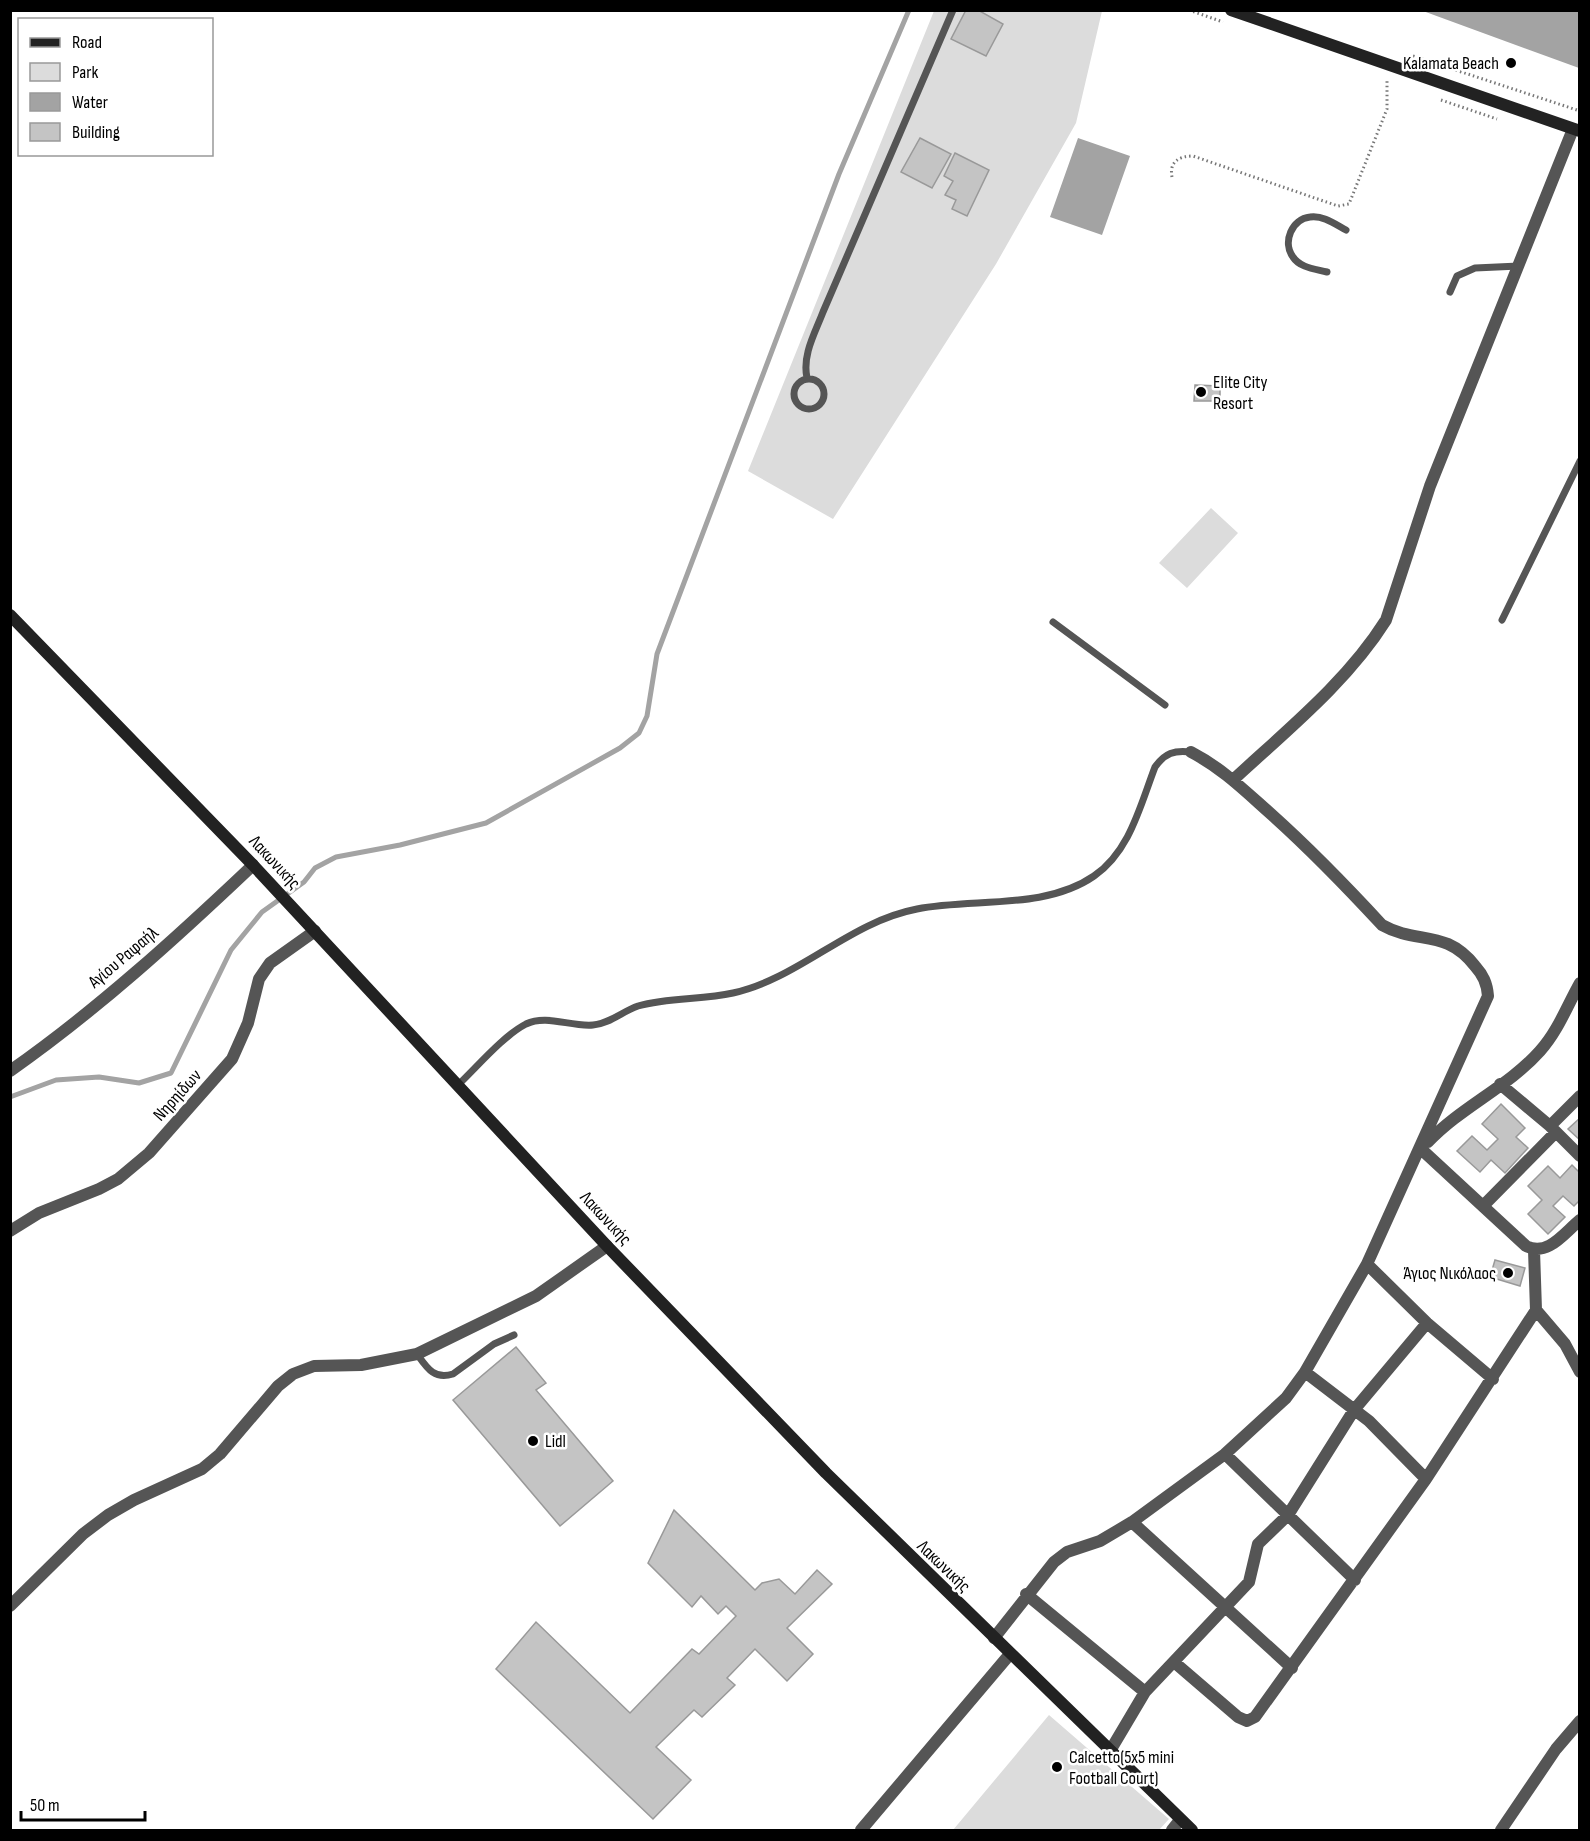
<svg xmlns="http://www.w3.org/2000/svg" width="1590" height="1841" font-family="'Sofia Sans Condensed',sans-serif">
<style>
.green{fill:#dcdcdc}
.water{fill:#a3a3a3}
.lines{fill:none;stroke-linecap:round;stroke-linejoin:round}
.stream{stroke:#a3a3a3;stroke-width:5}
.building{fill:#c4c4c4;stroke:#999;stroke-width:1.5}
.path{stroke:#777;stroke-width:3;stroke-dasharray:1.5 3;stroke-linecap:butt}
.lane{stroke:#555;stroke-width:7}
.street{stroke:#555;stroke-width:12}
.secondary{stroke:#222;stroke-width:12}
.poi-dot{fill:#000;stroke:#fff;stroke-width:2}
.labels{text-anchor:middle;stroke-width:5;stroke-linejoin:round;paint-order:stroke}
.poi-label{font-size:18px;fill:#000;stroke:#fff;text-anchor:start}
.street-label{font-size:18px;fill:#000;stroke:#fff}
</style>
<rect width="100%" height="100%" fill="#fff"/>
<path class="green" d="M 934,11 L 1102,11 L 1076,123 L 996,264 L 833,519 L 748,471 Z
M 1211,508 L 1238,533 L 1187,588 L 1159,563 Z
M 1049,1715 L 1169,1819 L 1159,1830 L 953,1830 Z"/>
<path class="water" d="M 1423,11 L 1579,11 L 1579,68 Z
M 1078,138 L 1130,156 L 1102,235 L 1050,217 Z"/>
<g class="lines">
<path class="stream" d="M 10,1097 L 56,1080 L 99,1077 L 139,1083 L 171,1073 L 231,950 L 262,912 L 304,882 L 315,868 L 336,857 L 400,845 L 486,823 L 620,748 L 639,733 L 647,716 L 657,654 L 839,174 L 909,10"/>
</g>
<path class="building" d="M 966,10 L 978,10 L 1003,24 L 986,56 L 951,39 Z
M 920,138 L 951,154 L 932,188 L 901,172 Z
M 955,153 L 989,170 L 967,216 L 952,209 L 956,200 L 945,195 L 953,181 L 944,176 Z
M 1195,385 L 1220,386 L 1220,401 L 1194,401 Z
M 1501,1104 L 1525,1128 L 1516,1137 L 1528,1148 L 1505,1173 L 1491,1160 L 1480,1172 L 1457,1151 L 1472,1136 L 1487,1150 L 1498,1139 L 1482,1124 Z
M 1580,1118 L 1580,1140 L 1568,1129 Z
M 1572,1165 L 1580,1173 L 1580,1200 L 1574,1206 L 1563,1196 L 1553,1206 L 1565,1217 L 1548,1234 L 1528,1214 L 1542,1200 L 1528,1186 L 1548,1166 L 1560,1178 Z
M 1495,1260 L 1525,1268 L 1520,1286 L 1490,1277 Z
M 516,1347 L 546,1383 L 536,1390 L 613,1481 L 560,1526 L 453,1400 Z
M 674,1510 L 755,1590 L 762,1583 L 779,1579 L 795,1594 L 817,1570 L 832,1584 L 787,1628 L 813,1654 L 787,1681 L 755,1649 L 727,1678 L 735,1685 L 702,1717 L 694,1710 L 656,1747 L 691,1780 L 653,1819 L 496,1669 L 536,1622 L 630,1713 L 692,1649 L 699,1654 L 736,1616 L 726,1606 L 718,1614 L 701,1596 L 692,1607 L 648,1563 Z"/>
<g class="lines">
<path class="path" d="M 1189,10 L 1223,22
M 1413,56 L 1580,111
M 1441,100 L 1497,119
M 1172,177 C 1169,162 1179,156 1193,156 L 1338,206 L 1349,204 L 1387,109 L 1387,80"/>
<path class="lane" d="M 1327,272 C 1316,269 1300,268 1293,257 C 1282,242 1292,219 1310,217 C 1323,215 1335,224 1346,230
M 1450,292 L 1457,276 L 1475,268 L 1519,266
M 807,378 C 802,355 815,333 823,312 L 953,10
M794 394a15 15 0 1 1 30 0a15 15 0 1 1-30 0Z
M 1502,620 L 1580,461
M 1053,622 L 1165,705
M 458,1085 C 477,1067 503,1036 526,1024 C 547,1014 570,1027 593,1025 C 609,1024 623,1011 638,1006 C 669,997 702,1000 733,993 C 800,978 849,922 917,909 C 974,898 1045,910 1094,876 C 1130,851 1140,806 1155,767 C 1165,753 1174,750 1191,752
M 417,1354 C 427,1368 434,1380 453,1374 L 494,1344 L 514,1335"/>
<path class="street" d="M 1233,780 C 1287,730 1347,682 1386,620 L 1430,486 L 1573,129
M 10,1071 C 97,1010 177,937 253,865
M 1500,1084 L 1550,1126 L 1580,1156
M 1550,1126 L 1580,1096
M 1428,1142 C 1461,1107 1508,1087 1540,1051 C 1558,1031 1567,1006 1580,983
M 1421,1149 L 1526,1246 C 1548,1257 1564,1233 1580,1220
M 1483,1206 L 1556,1132
M 10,1231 L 39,1213 L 99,1189 L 118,1179 L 149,1153 L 232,1059 L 248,1023 L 259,979 L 270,963 L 315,931
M 1367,1264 L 1427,1323 L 1493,1379
M 1536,1310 L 1565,1344 L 1580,1372
M 1305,1372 L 1369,1421 L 1426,1479
M 1225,1454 L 1355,1580
M 1132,1522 L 1292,1668
M 1026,1594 L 1145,1692
M 10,1606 L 83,1534 L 108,1515 L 134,1500 L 202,1469 L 220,1454 L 278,1386 L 293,1374 L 314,1366 L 361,1365 L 417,1354 L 536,1296 L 607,1246
M 994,1638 L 1054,1562 L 1067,1552 L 1100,1541 L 1132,1522 L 1225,1454 L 1286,1398 L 1305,1372 L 1367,1264 L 1488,996 C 1487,983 1483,975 1475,966 C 1445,928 1417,945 1382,925 C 1346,886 1310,849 1271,814 C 1245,791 1222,768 1191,752
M 1174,1662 L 1238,1717 L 1247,1721 L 1255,1717 L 1426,1479 L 1536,1310 L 1534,1250
M 1110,1751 L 1145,1692 L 1249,1582 L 1258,1544 L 1288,1515 L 1354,1410 L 1427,1323
M 861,1830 L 1010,1654
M 1172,1830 L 1180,1820
M 1501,1830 L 1556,1749 L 1580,1721"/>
<path class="secondary" d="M 1231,10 L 1580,131
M 10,615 L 253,865 L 607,1246 L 826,1473 L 1192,1830"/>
</g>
<g class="poi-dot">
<circle cx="1511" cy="63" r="6"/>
<circle cx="1201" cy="392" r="6"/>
<circle cx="1508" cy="1273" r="6"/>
<circle cx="533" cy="1441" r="6"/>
<circle cx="1057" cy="1767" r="6"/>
</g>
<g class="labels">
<g class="poi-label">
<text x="1499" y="69" text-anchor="end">Kalamata Beach</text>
<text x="1213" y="388">Elite City<tspan x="1213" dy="21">Resort</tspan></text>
<text x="1496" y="1279" text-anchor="end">Άγιος Νικόλαος</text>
<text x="545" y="1447">Lidl</text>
<text x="1069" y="1763">Calcetto(5x5 mini<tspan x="1069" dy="21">Football Court)</tspan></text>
</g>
<g class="street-label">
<text transform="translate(275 862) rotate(47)" y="6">Λακωνικής</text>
<text transform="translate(123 957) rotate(-40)" y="6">Αγίου Ραφαήλ</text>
<text transform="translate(177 1095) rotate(-48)" y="6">Νηρηίδων</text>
<text transform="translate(606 1218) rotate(47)" y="6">Λακωνικής</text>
<text transform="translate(944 1566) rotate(44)" y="6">Λακωνικής</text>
</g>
</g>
<rect width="1590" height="1841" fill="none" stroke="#000000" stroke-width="24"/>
<rect x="18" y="18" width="195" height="138" fill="#ffffff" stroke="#999999" stroke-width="1.5"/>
<rect x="30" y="38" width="30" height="9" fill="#222222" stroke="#999999" stroke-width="1.5"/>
<text x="72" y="48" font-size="18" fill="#000000">Road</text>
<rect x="30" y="63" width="30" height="18" fill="#dcdcdc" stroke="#999999" stroke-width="1.5"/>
<text x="72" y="78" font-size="18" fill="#000000">Park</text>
<rect x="30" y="93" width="30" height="18" fill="#a3a3a3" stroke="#999999" stroke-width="1.5"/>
<text x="72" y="108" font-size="18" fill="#000000">Water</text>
<rect x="30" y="123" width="30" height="18" fill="#c4c4c4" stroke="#999999" stroke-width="1.5"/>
<text x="72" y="138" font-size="18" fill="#000000">Building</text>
<path d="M21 1811v9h124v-9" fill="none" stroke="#000000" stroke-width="3"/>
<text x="30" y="1811" font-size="18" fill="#000000" stroke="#ffffff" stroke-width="4.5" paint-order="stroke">50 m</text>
</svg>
